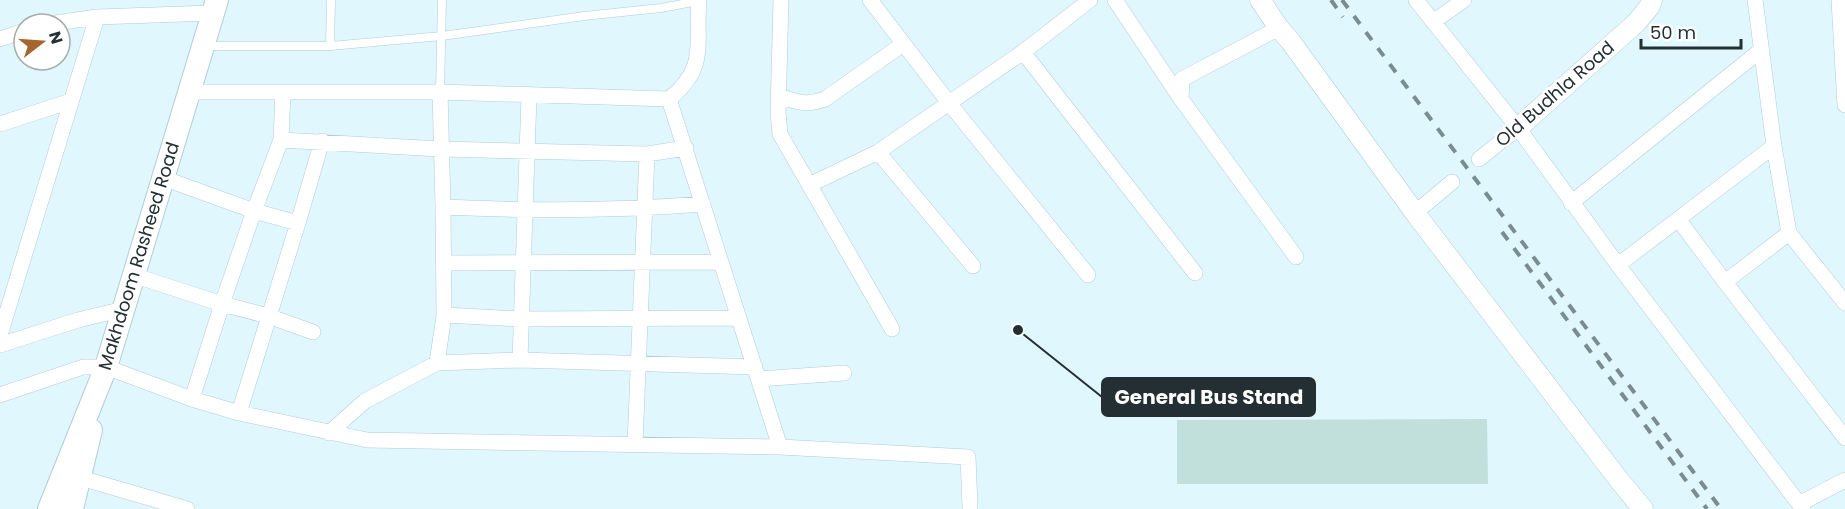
<svg xmlns="http://www.w3.org/2000/svg" width="1845" height="509" font-family="Poppins,sans-serif">
<style>
.building{fill:#c1e0db}
.lines{fill:none;stroke-linecap:round;stroke-linejoin:round}
.service-casing{stroke:#b1cdd6;stroke-width:9}
.minor-casing{stroke:#b1cdd6;stroke-width:16}
.tertiary-casing{stroke:#b1cdd6;stroke-width:21}
.secondary-casing{stroke:#b1cdd6;stroke-width:24}
.service{stroke:#fff;stroke-width:8}
.minor{stroke:#fff;stroke-width:15}
.tertiary{stroke:#fff;stroke-width:20}
.secondary{stroke:#fff;stroke-width:22}
.rail{stroke:#7b8c91;stroke-width:4;stroke-dasharray:10 10;stroke-linecap:butt}
.labels{text-anchor:middle;stroke-width:5;stroke-linejoin:round;paint-order:stroke}
.street-label{font-size:18px;fill:#232f32;stroke:#fff}
.leader{fill:none;stroke:#232f32;stroke-width:2}
.callout-dot{fill:#232f32;stroke:#fff;stroke-width:2}
.callout{fill:#232f32;stroke:#232f32;stroke-width:2}
.callout-label{font-size:20px;text-anchor:middle;font-weight:bold;fill:#fff}
</style>
<rect width="100%" height="100%" fill="#e0f7fe"/>
<path class="building" d="M 1487,419 L 1488,484 L 1177,484 L 1177,420 Z"/>
<g class="lines">
<defs>
<path id="service" d="M 331,0 L 330,46 L 442,36 L 584,16 L 661,8 L 698,1
M 206,46 L 330,46
M 440,92 L 442,0"/>
<path id="minor" d="M 781,0 L 778,113 L 780,134 L 892,329
M 870,0 L 949,103 L 1088,275
M 1115,0 L 1181,99 L 1296,257
M 1416,0 L 1518,128 L 1618,265 L 1803,509
M 1755,0 L 1774,146 L 1789,233 L 1845,303
M 1839,0 L 1845,105
M 1433,22 L 1464,0
M 49,24 L 97,17 L 212,13
M 0,39 L 24,31
M 1023,52 L 1195,273
M 189,92 L 440,92 L 669,99 C 709,67 695,43 699,0
M 779,96 C 796,102 807,106 825,99 L 903,44
M 669,99 L 780,447
M 1181,99 L 1182,79 L 1279,28
M 0,124 L 71,101
M 281,140 L 440,149 L 647,154 L 686,148
M 878,152 L 973,266
M 1479,159 L 1518,128
M 163,178 L 254,211 L 298,223
M 809,185 L 878,152 L 1023,52 L 1090,0
M 1571,203 L 1761,50
M 443,207 C 530,211 616,211 703,204
M 1415,213 L 1452,182
M 1678,219 L 1725,282 L 1845,438
M 443,263 L 721,262
M 1618,265 L 1774,146
M 133,275 L 222,304 L 268,316 L 313,332
M 1725,282 L 1789,233
M 444,315 L 521,319 L 739,318
M 0,335 L 97,17
M 0,345 L 78,320 L 124,309
M 520,360 L 529,96
M 437,363 L 444,315 L 443,207 L 440,92
M 759,379 L 844,373
M 0,395 L 83,367 L 106,367 L 192,399 L 239,413 L 367,440 L 780,447 L 968,457 L 970,507
M 192,399 L 222,304 L 254,211 L 281,140 L 283,92
M 239,413 L 298,223 L 322,141
M 329,433 L 365,401 L 437,363 L 520,360 L 755,367
M 635,444 L 647,154
M 81,478 L 187,509
M 1799,504 L 1845,480"/>
<path id="tertiary" d="M 1260,0 L 1279,28 L 1291,42 L 1415,213 L 1619,480 L 1643,509
M 1518,128 L 1636,23 L 1650,6 L 1652,0"/>
<path id="secondary" d="M 49,509 L 106,367 L 217,0
M 72,509 L 91,430"/>
</defs>
<use href="#service" class="service-casing"/>
<use href="#minor" class="minor-casing"/>
<use href="#tertiary" class="tertiary-casing"/>
<use href="#secondary" class="secondary-casing"/>
<use href="#service" class="service"/>
<use href="#minor" class="minor"/>
<use href="#tertiary" class="tertiary"/>
<use href="#secondary" class="secondary"/>
<path class="rail" d="M 1331,0 L 1343,17
M 1342,0 L 1721,509
M 1502,232 L 1707,509"/>
</g>
<g class="labels">
<g class="street-label">
<text transform="translate(1555 94) rotate(-41)" y="6">Old Budhla Road</text>
<text transform="translate(139 256) rotate(-73)" y="6">Makhdoom Rasheed Road</text>
</g>
</g>
<path class="leader" d="M1018 330L1102 397"/>
<circle class="callout-dot" cx="1018" cy="330" r="6"/>
<rect class="callout" x="1102" y="378" width="213" height="38" rx="6"/>
<g class="callout-label">
<text x="1209" y="404">General Bus Stand</text>
</g>
<g transform="translate(42 42) rotate(73)"><circle r="28" fill="#ffffff" stroke="#a7acad" stroke-width="1.5"/>
<path d="M0-4.5L10 22L0 15L-10 22Z" fill="#a5662e"/>
<text y="-9" font-size="16" font-weight="bold" text-anchor="middle" fill="#232f32">N</text>
</g>
<path d="M1641 39v9h100v-9" fill="none" stroke="#232f32" stroke-width="3"/>
<text x="1650" y="39" font-size="18" fill="#232f32" stroke="#ffffff" stroke-width="4.5" paint-order="stroke">50 m</text>
</svg>
